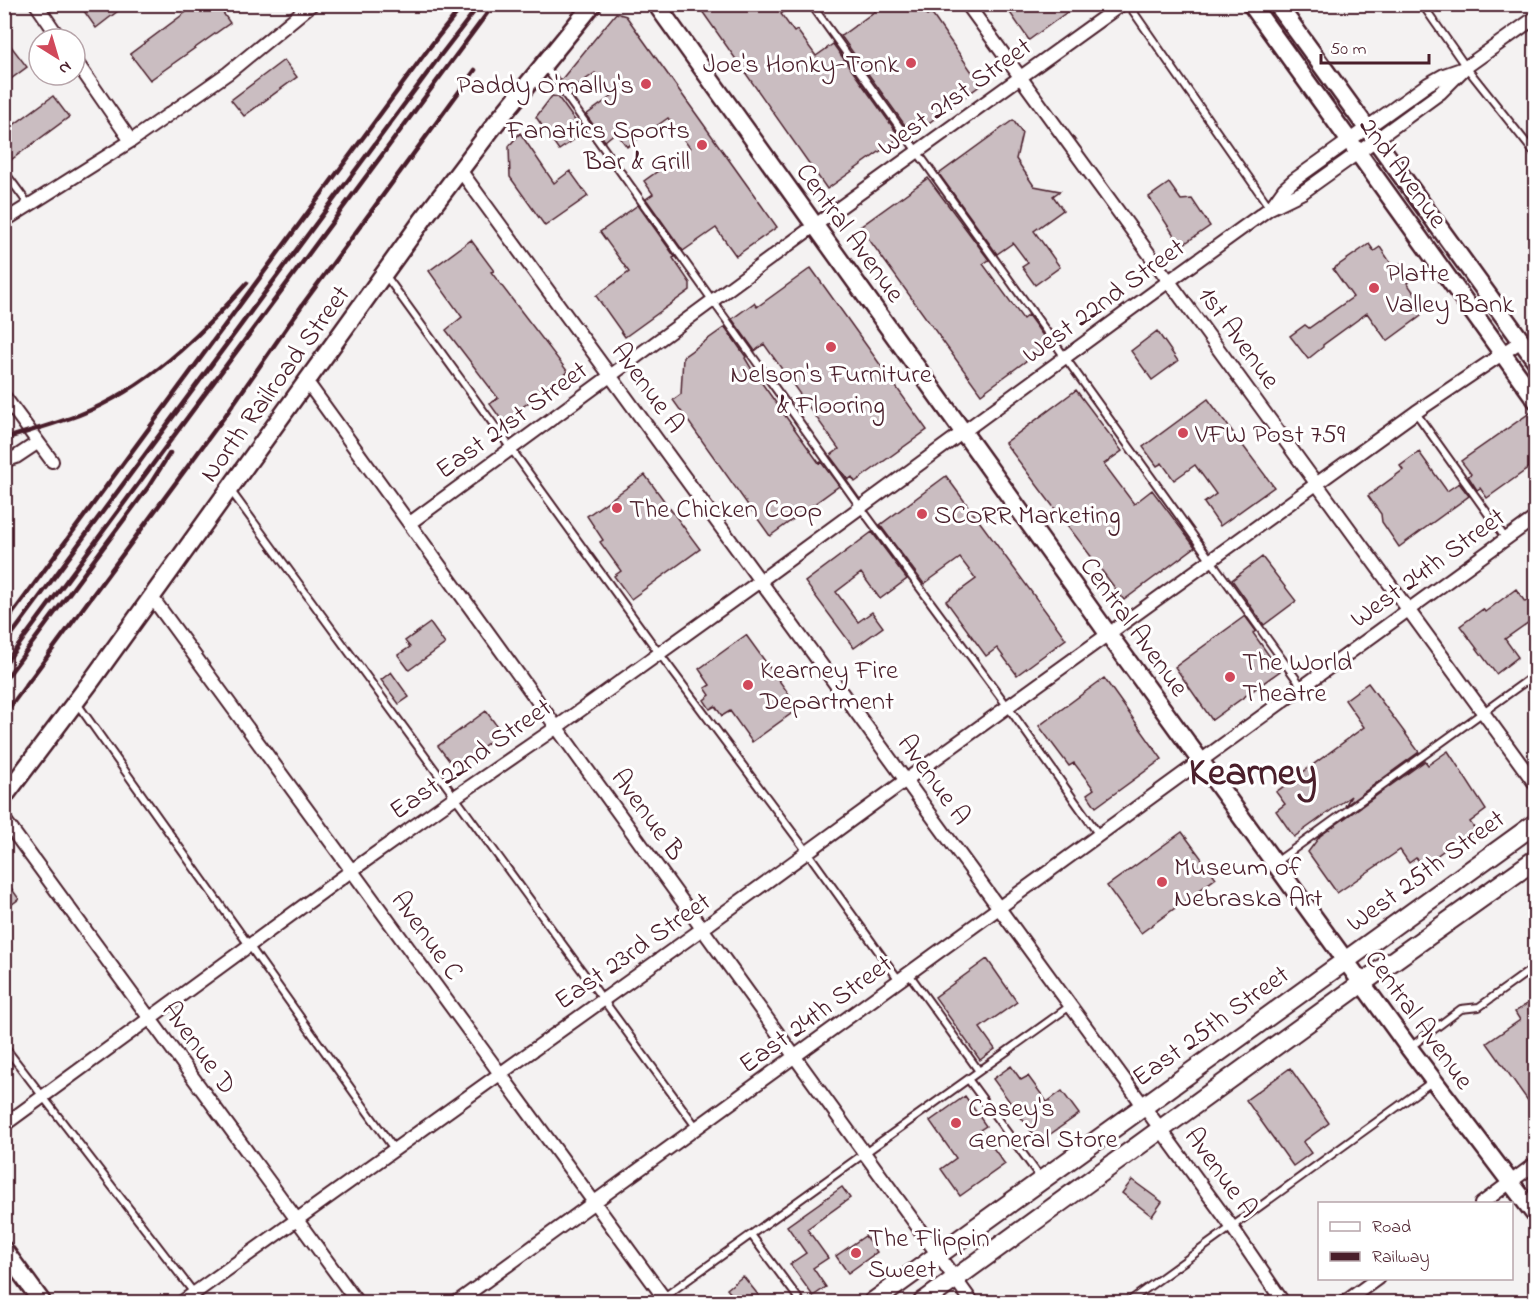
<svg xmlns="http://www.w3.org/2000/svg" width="1540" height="1307" font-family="'Indie Flower',sans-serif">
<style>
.building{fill:#cabdc1;stroke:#4a1f2b;stroke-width:1.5}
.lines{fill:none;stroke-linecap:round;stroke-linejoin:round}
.lane-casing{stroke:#4a1f2b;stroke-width:10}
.street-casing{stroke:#4a1f2b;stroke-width:16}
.secondary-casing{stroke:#4a1f2b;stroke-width:21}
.primary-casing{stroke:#4a1f2b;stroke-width:22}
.lane{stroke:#fff;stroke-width:6}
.street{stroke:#fff;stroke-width:12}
.secondary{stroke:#fff;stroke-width:16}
.primary{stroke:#fff;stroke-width:18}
.rail{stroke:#4a1f2b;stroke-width:4.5}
.poi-dot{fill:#d1495b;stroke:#fff;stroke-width:2}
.labels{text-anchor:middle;stroke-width:6;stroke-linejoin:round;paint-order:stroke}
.poi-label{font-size:27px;fill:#4a1f2b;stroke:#fff;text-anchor:start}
.street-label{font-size:27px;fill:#4a1f2b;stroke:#fff}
.town-label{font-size:39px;font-weight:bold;fill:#4a1f2b;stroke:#fff}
</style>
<rect width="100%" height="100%" fill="#f4f2f2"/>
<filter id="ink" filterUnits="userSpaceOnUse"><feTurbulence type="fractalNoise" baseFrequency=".0167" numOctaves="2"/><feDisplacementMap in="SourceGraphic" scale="12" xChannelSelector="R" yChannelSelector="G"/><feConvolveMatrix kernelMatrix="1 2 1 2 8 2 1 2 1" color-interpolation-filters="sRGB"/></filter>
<g filter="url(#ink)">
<path class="building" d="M 79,4 L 127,4 L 96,28 Z
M 197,4 L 217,4 L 230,23 L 150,80 L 130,54 Z
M 697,4 L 795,4 L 781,14 L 794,32 L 797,30 L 816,56 L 833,44 L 900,137 L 827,189 Z
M 885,4 L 919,4 L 927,15 L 931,13 L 981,85 L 912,135 L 841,36 Z
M 1004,4 L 1078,4 L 1029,40 Z
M 616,13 L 626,16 L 777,227 L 736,256 L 716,228 L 683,251 L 646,199 L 653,194 L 644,181 L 690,148 L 668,118 L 627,147 L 616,132 L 605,141 L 586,115 L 612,96 L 595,73 L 569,91 L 561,80 Z
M 4,37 L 27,67 L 4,84 Z
M 284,60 L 297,77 L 244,116 L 231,100 Z
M 53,96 L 69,117 L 4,165 L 4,132 Z
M 552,96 L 558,97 L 576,122 L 578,121 L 585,132 L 559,150 L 536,117 Z
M 1013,120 L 1022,133 L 1016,159 L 1034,186 L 1060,191 L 1053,196 L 1063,210 L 1034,231 L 1060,267 L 1035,285 L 1022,267 L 1028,263 L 1013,243 L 997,254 L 939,174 Z
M 520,133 L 554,183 L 570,171 L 588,196 L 545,226 L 510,177 L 509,146 Z
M 928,178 L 989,260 L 983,264 L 1023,319 L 1028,315 L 1049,344 L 981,394 L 860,227 Z
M 1169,183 L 1181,200 L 1192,199 L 1210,226 L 1181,246 L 1149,197 Z
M 638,205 L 675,257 L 673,258 L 690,283 L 690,290 L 625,337 L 596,296 L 629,272 L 600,232 Z
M 471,240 L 494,271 L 491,272 L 568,372 L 503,422 L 490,404 L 498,398 L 446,330 L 462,317 L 429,271 Z
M 1369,244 L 1374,251 L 1380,247 L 1394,268 L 1402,262 L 1413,278 L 1407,283 L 1421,303 L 1415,307 L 1421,316 L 1387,341 L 1367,313 L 1323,345 L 1323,347 L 1308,359 L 1290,336 L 1305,325 L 1309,328 L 1353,297 L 1333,269 Z
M 811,268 L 927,430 L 855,482 L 852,477 L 848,480 L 830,456 L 839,449 L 764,344 L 755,351 L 732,319 L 754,303 L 757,307 Z
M 725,327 L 746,357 L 745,358 L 751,368 L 819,463 L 821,462 L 839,486 L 770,536 L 673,400 L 681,394 L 683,357 Z
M 1157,331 L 1178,361 L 1152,380 L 1131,351 Z
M 1076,390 L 1122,451 L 1104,464 L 1134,504 L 1152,490 L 1195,547 L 1124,600 L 1005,443 Z
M 1208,399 L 1274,487 L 1220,526 L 1204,503 L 1216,494 L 1195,465 L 1174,480 L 1162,463 L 1157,466 L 1143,447 Z
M 1534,410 L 1536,410 L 1536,463 L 1487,498 L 1480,488 L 1477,490 L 1468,476 L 1471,474 L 1461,461 Z
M 1419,452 L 1447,491 L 1459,483 L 1469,496 L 1399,547 L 1382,522 L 1381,514 L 1368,496 L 1403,470 L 1400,466 Z
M 645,475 L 700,549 L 631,599 L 614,576 L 621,571 L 600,542 L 603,540 L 587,516 Z
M 946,476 L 1066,639 L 1017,675 L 997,648 L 986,656 L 946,601 L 976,579 L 960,558 L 924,584 L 880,525 Z
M 872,532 L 907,579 L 880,599 L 861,573 L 836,592 L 858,622 L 872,612 L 883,627 L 854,648 L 805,582 Z
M 1262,557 L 1296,601 L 1264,625 L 1232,580 Z
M 1516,589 L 1525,602 L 1536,595 L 1536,617 L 1505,639 L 1518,657 L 1496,674 L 1460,626 L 1483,609 L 1485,612 Z
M 1245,616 L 1256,631 L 1253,633 L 1280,671 L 1212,720 L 1175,667 Z
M 430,623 L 445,644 L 409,670 L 398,655 L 410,647 L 405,641 Z
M 746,635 L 799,708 L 752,742 L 730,711 L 722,716 L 715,706 L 710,709 L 704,700 L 710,695 L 705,688 L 710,685 L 699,669 Z
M 391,672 L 409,697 L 399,704 L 381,680 Z
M 1104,678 L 1162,759 L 1096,807 L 1087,794 L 1094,789 L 1074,763 L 1069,766 L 1039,726 Z
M 1368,683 L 1419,752 L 1345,806 L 1351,796 L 1294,837 L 1276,811 L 1285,804 L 1276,792 L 1364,727 L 1345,700 Z
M 486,711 L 502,733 L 454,767 L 438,746 Z
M 1448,751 L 1486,810 L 1470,822 L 1477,832 L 1465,841 L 1462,837 L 1424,865 L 1416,858 L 1409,863 L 1400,850 L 1337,893 L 1308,852 L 1320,836 L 1425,761 L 1428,765 Z
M 1182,832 L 1216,878 L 1141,933 L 1107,886 Z
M 4,878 L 19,899 L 4,910 Z
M 987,959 L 1017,1002 L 980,1028 L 995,1049 L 980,1060 L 935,997 Z
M 1536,998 L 1536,1112 L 1487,1043 L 1520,1020 L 1515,1012 Z
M 1011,1066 L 1021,1080 L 1028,1076 L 1047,1102 L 1062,1091 L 1079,1114 L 1039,1142 L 993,1079 Z
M 1290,1068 L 1329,1123 L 1303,1142 L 1311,1153 L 1293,1166 L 1246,1100 Z
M 965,1096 L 986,1126 L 980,1130 L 1005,1164 L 960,1196 L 941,1169 L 956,1158 L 930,1121 Z
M 1132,1180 L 1162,1202 L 1152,1216 L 1122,1193 Z
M 842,1187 L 850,1198 L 807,1229 L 828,1258 L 813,1268 L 826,1287 L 813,1296 L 790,1264 L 806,1253 L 787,1226 Z
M 865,1236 L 877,1252 L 848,1273 L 836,1256 Z
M 743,1276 L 764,1302 L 738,1302 L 727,1289 Z"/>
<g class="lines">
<defs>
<path id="lane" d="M 811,4 L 1302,687
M 1128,4 L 1270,208
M 1422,4 L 1466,67 L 1536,155
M 544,65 L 861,508 L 1008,707 L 1099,835
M 4,171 L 29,205
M 386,276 L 659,653 L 808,853 L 899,980
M 1416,413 L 1506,539
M 231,491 L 697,1128
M 76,702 L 394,1149
M 1276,862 L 1536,674
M 909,974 L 979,1071
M 4,1046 L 194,1293
M 1409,1048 L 1461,1009 L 1479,1007 L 1536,966
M 968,1079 L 1040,1177
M 752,1236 L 801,1302
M 657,1302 L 1070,1006
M 1128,1302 L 1433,1081"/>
<path id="street" d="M 36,4 L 60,39
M 967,4 L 1536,785
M 75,60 L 131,141
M 460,170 L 1232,1227 L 1283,1302
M 1271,207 L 1284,189 L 1294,180 L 1428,84 L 1444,75 L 1464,68
M 4,221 L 131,141 L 228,73 L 312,4
M 307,382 L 972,1302
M 4,396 L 52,461
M 4,461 L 16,457 L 37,443
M 410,523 L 814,226 L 1122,4
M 151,596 L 667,1302
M 4,819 L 357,1302
M 4,1125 L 351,871 L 455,797 L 557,727 L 760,581 L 1169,281 L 1270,208 L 1303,192 L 1359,152 L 1440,93 L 1466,67 L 1536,17
M 1481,1204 L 1536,1163
M 182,1302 L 702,929 L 906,780 L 1416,412 L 1521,341
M 457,1302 L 1536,517
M 1345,1302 L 1378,1278"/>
<path id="secondary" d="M 656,4 L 1109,635 L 1409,1048 L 1536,1216
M 1251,4 L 1536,400
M 1277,4 L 1536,361
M 4,797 L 92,680 L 424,218 L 496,123 L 593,4
M 4,1250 L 42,1302"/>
<path id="primary" d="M 873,1302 L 1536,823
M 923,1302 L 1362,983 L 1536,859"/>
</defs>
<use href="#lane" class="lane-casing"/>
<use href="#street" class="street-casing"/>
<use href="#secondary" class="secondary-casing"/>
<use href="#primary" class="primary-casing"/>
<use href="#lane" class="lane"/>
<use href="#street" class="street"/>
<use href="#secondary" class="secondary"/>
<use href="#primary" class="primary"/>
<path class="rail" d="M 4,439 C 29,431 55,424 79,415 C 147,388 199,337 247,283
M 4,625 L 429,48 L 464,4
M 4,645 L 440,56 L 480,4
M 4,665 L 494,4
M 4,681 L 149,486 L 170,453
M 4,695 L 7,691
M 4,715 L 225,416 L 303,304 L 475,70"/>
</g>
</g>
<g class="poi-dot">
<circle cx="911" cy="63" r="6"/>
<circle cx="646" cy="84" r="6"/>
<circle cx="702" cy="145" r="6"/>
<circle cx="1374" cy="288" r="6"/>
<circle cx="831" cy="347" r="6"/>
<circle cx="1183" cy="433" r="6"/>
<circle cx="617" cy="508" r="6"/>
<circle cx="922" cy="514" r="6"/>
<circle cx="1230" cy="677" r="6"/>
<circle cx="748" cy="685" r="6"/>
<circle cx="1162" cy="882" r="6"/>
<circle cx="956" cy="1123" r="6"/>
<circle cx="856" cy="1253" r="6"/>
</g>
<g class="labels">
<g class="poi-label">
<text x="899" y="72" text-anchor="end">Joe's Honky-Tonk</text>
<text x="634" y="93" text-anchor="end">Paddy O'mally's</text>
<text x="690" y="138" text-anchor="end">Fanatics Sports<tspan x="690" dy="31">Bar &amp; Grill</tspan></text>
<text x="1386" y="281">Platte<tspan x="1386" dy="31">Valley Bank</tspan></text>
<text x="831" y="382" text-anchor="middle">Nelson's Furniture<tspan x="831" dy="31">&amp; Flooring</tspan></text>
<text x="1195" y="442">VFW Post 759</text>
<text x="629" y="517">The Chicken Coop</text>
<text x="934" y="523">SCORR Marketing</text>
<text x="1242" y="670">The World<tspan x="1242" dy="31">Theatre</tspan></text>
<text x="760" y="678">Kearney Fire<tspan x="760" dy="31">Department</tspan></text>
<text x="1174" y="875">Museum of<tspan x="1174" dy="31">Nebraska Art</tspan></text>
<text x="968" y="1116">Casey's<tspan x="968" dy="31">General Store</tspan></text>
<text x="868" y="1246">The Flippin<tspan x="868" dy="31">Sweet</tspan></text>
</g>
<g class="street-label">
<text transform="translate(954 96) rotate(-36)" y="9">West 21st Street</text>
<text transform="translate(1404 172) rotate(54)" y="9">2nd Avenue</text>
<text transform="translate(851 232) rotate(54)" y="9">Central Avenue</text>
<text transform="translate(1103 300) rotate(-36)" y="9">West 22nd Street</text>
<text transform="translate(1240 337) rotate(54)" y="9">1st Avenue</text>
<text transform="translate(274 383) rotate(-54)" y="9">North Railroad Street</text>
<text transform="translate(649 387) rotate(54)" y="9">Avenue A</text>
<text transform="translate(511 419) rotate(-36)" y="9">East 21st Street</text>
<text transform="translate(1427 567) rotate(-36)" y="9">West 24th Street</text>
<text transform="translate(1135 626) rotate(54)" y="9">Central Avenue</text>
<text transform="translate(470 758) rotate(-35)" y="9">East 22nd Street</text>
<text transform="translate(935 779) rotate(54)" y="9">Avenue A</text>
<text transform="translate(649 814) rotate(54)" y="9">Avenue B</text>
<text transform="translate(1425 870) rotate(-36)" y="9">West 25th Street</text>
<text transform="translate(428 935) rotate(54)" y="9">Avenue C</text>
<text transform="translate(632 950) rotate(-35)" y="9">East 23rd Street</text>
<text transform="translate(815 1013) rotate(-36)" y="9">East 24th Street</text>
<text transform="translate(1420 1019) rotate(54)" y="9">Central Avenue</text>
<text transform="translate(1210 1025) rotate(-36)" y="9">East 25th Street</text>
<text transform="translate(200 1047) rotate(54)" y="9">Avenue D</text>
<text transform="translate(1222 1172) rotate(54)" y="9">Avenue A</text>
</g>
<g class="town-label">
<text x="1253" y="784">Kearney</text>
</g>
</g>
<rect width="1540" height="1307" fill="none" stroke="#fff" stroke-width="24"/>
<rect x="12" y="12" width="1516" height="1283" fill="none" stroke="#4a1f2b" stroke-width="2" filter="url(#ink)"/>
<rect x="1318" y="1202" width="195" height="78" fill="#ffffff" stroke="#b7a5aa" stroke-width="1.5"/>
<rect x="1330" y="1222" width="30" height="9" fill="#ffffff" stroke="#b7a5aa" stroke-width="1.5"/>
<text x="1372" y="1232" font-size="18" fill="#4a1f2b">Road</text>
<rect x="1330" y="1252" width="30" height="9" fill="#4a1f2b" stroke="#b7a5aa" stroke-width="1.5"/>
<text x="1372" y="1262" font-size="18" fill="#4a1f2b">Railway</text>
<g transform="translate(57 57) rotate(143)"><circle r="28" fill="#ffffff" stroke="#b7a5aa" stroke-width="1.5"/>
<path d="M0-4.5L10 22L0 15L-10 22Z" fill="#d1495b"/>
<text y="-9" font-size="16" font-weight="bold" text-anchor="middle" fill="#4a1f2b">N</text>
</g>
<path d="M1321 54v9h108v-9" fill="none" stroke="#4a1f2b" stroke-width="3"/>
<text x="1330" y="54" font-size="18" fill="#4a1f2b" stroke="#ffffff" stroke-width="4.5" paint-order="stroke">50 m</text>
</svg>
